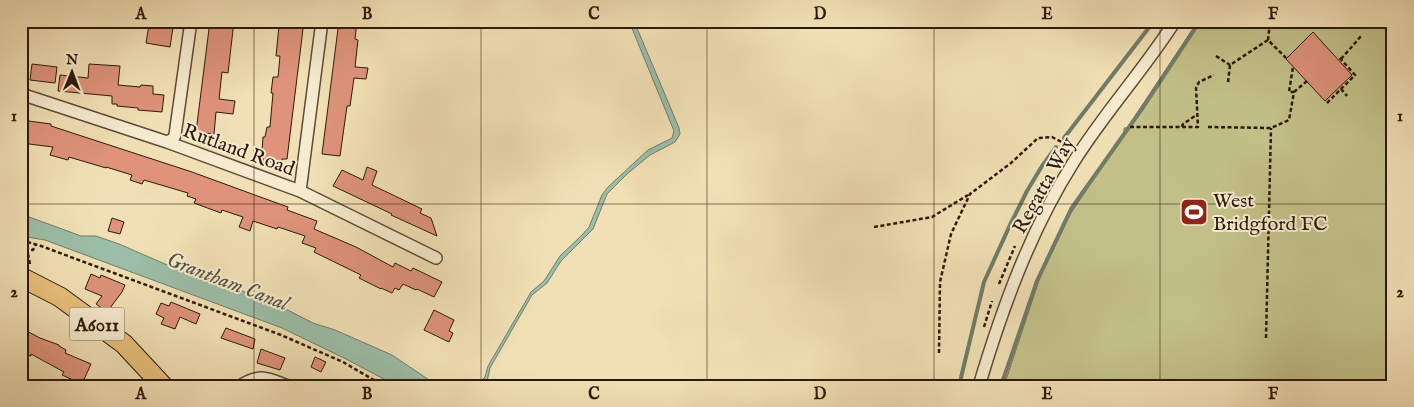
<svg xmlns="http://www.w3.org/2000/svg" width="1414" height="407" font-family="'IM FELL English',serif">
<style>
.green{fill:#c2c088;stroke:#786c49}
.water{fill:#9cbea8;stroke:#707c69}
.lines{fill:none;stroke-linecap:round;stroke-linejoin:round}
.stream{stroke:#707c69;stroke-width:4}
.building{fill:#de937a;stroke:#2d190a}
.minor-casing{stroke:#5e4b35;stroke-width:14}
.trunk-casing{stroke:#2d190a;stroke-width:21}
.path{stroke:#2d190a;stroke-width:2.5;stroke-dasharray:4 2.5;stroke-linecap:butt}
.minor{stroke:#f6ebcf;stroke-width:11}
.trunk{stroke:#e8c07a;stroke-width:19}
.grid{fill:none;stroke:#2d190a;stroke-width:1;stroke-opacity:0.55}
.labels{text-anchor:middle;stroke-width:4;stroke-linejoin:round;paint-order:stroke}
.shield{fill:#f6ebcf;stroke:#695845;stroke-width:1}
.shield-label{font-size:19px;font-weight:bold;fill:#2d190a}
.street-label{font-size:20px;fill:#2d190a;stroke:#f6ebcf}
.poi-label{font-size:20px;fill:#2d190a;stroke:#f6ebcf;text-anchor:start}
.water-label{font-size:21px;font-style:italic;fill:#545341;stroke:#f6ebcf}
.neatline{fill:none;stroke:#2d190a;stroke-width:2}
.grid-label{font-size:16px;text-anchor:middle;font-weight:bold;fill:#2d190a}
</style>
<rect width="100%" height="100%" fill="#f1e0b5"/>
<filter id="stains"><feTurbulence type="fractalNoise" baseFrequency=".004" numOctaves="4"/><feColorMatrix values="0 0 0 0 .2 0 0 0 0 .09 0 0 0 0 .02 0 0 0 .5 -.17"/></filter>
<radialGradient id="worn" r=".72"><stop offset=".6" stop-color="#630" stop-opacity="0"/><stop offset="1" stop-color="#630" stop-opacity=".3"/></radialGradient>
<path class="green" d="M 1198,21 L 1393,21 L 1393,386 L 1004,386 L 1040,277 L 1071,213 L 1124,133 L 1124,128 L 1127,128 Z"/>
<path class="water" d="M 629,21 L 634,21 L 679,128 L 680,134 L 675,142 L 650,155 L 627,174 L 607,194 L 593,229 L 561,261 L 547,283 L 532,295 L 490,368 L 486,386 L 483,386 L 483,383 L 480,386 L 476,386 L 485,377 L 488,366 L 531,292 L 544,281 L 560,256 L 582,235 L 589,227 L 602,195 L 608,187 L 648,150 L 672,138 L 674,131 Z
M 21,214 L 81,236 L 96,236 L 119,244 L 165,264 L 195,273 L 276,304 L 313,323 L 335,330 L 392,355 L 438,386 L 397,386 L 346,359 L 282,328 L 45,240 L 21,236 Z"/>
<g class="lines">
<path class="stream" d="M 1064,138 L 1154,21
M 959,386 L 984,282 L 1010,225 L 1027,191 L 1042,166 L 1056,147
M 1001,386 L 1037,281 L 1071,209 L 1144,106 L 1200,21"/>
</g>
<path class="building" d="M 157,21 L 174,21 L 170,47 L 146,43 L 149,25 L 156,26 Z
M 210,21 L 234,21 L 228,73 L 222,72 L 219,99 L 235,101 L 233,114 L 216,112 L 214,134 L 196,132 Z
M 285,21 L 304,21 L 287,159 L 282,159 L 282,163 L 263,161 L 264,150 L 262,150 L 263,137 L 265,137 L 267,127 L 270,127 L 273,93 L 271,93 L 273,77 L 278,77 L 280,56 L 276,56 L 279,26 L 284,27 Z
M 339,21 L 357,21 L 355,39 L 358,40 L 355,67 L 368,68 L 366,79 L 354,78 L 350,106 L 347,106 L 340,156 L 322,154 Z
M 1313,32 L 1352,75 L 1325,101 L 1286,59 Z
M 32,64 L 57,67 L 55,83 L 30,80 Z
M 89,64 L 120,66 L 118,85 L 140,87 L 141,85 L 153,86 L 153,94 L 164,95 L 162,112 L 138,110 L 138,108 L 117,106 L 117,104 L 112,104 L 112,96 L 58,91 L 60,75 L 88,78 Z
M 21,120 L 51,124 L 51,126 L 192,172 L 252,194 L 288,207 L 287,210 L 317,221 L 314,229 L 356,247 L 393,267 L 395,263 L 411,271 L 413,268 L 442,282 L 434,297 L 417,289 L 416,290 L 403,284 L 399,290 L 395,288 L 392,293 L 381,288 L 381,289 L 359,278 L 361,275 L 314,252 L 316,248 L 302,243 L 305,236 L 278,227 L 277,229 L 253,221 L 250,231 L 239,227 L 243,217 L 222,210 L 221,213 L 194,203 L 196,199 L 187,196 L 188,193 L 144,180 L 142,184 L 130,180 L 132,175 L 106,167 L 106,168 L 69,157 L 68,160 L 50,155 L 53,147 L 21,143 Z
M 367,167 L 377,171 L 372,185 L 422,209 L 420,213 L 431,218 L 437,236 L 391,215 L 392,214 L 333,186 L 342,170 L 363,180 Z
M 112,218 L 124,222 L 120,234 L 108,231 Z
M 91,274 L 100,278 L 101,275 L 125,285 L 122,292 L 107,312 L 96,304 L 102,296 L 85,289 Z
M 171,302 L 200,314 L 196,324 L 180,317 L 175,329 L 161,324 L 164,318 L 156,314 L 161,303 L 169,306 Z
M 434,310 L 454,320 L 449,331 L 453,333 L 449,342 L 424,330 Z
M 21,328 L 40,338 L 59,345 L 59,346 L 66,350 L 65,353 L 91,364 L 82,384 L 62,375 L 64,372 L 31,354 L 31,356 L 21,353 Z
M 226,328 L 255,339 L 253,349 L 221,338 Z
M 261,349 L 285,358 L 280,370 L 257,363 Z
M 315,357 L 326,362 L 321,372 L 311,367 Z"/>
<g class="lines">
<defs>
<path id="minor" d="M 21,94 L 167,142 L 300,191 L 436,258
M 167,142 L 173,139 L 175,135 L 191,21
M 300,191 L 322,21
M 240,386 C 260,373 267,378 288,386
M 979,386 C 1002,309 1030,231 1073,163 C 1104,113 1144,70 1175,21"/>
<path id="trunk" d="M 21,277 L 60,297 L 124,344 L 163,386"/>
</defs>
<use href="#minor" class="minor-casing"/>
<use href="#trunk" class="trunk-casing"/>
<path class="path" d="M 1268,40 L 1270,21
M 1216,56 L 1230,65
M 1341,59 L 1362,35
M 1228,82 L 1230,65 L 1268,40 L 1286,58
M 1341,89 L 1347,96
M 1294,92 L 1307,81
M 1327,103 L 1355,75 L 1338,56
M 1130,127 L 1198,127 L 1196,88 L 1199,82 L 1214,75
M 1182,127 L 1183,124 L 1198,114
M 1208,127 L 1271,128 L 1289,120 L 1294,92 L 1289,92 L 1293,67
M 874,227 L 932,217 L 968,195
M 21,240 L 41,246 L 281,335 L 343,362 L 384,386
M 30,264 L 27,249 L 33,250 L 36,244
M 999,284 L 1015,246
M 984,327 L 992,301
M 1266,338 L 1271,128
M 939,353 L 940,282 L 951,234 L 970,194 L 1011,163 L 1038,138 L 1052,137 L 1071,147"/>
<use href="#minor" class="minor"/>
<use href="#trunk" class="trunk"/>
</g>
<path class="grid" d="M 254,21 L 254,386M 481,21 L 481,386M 707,21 L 707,386M 934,21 L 934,386M 1160,21 L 1160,386M 21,204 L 1393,204"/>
<defs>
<symbol id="stadium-square" viewBox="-11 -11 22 22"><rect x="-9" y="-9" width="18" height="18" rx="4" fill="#8f2418" stroke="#f6ebcf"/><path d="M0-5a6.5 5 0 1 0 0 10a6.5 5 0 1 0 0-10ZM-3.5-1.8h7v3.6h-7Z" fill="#fff"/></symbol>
</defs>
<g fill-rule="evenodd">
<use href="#stadium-square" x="1178" y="196" width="32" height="32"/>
</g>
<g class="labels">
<rect class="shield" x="69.5" y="307.5" width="55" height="33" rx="4"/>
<g class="shield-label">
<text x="97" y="331">A6011</text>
</g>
<g class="street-label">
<text transform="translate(239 149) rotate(20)" y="7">Rutland Road</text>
<text transform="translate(1043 185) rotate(-61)" y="7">Regatta Way</text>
</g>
<g class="poi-label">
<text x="1213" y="207">West<tspan x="1213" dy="23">Bridgford FC</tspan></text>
</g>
<g class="water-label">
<text transform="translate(228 281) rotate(21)" y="7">Grantham Canal</text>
</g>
</g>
<rect width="1414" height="407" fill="none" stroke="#f1e0b5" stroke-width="55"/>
<g transform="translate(72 72) rotate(1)" stroke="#f6ebcf" stroke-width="4" paint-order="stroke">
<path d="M0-4L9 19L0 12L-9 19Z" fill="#2d190a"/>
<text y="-8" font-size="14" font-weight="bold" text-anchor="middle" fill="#2d190a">N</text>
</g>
<rect x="28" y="28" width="1358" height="352" class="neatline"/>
<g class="grid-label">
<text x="141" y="19">A</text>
<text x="367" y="19">B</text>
<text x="594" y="19">C</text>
<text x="820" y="19">D</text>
<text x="1047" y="19">E</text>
<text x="1273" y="19">F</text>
<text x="14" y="121">1</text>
<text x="1400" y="121">1</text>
<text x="14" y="297">2</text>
<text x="1400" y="297">2</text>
<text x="141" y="399">A</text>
<text x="367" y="399">B</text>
<text x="594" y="399">C</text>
<text x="820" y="399">D</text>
<text x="1047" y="399">E</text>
<text x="1273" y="399">F</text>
</g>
<rect width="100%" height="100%" filter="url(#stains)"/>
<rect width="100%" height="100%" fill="url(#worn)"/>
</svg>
